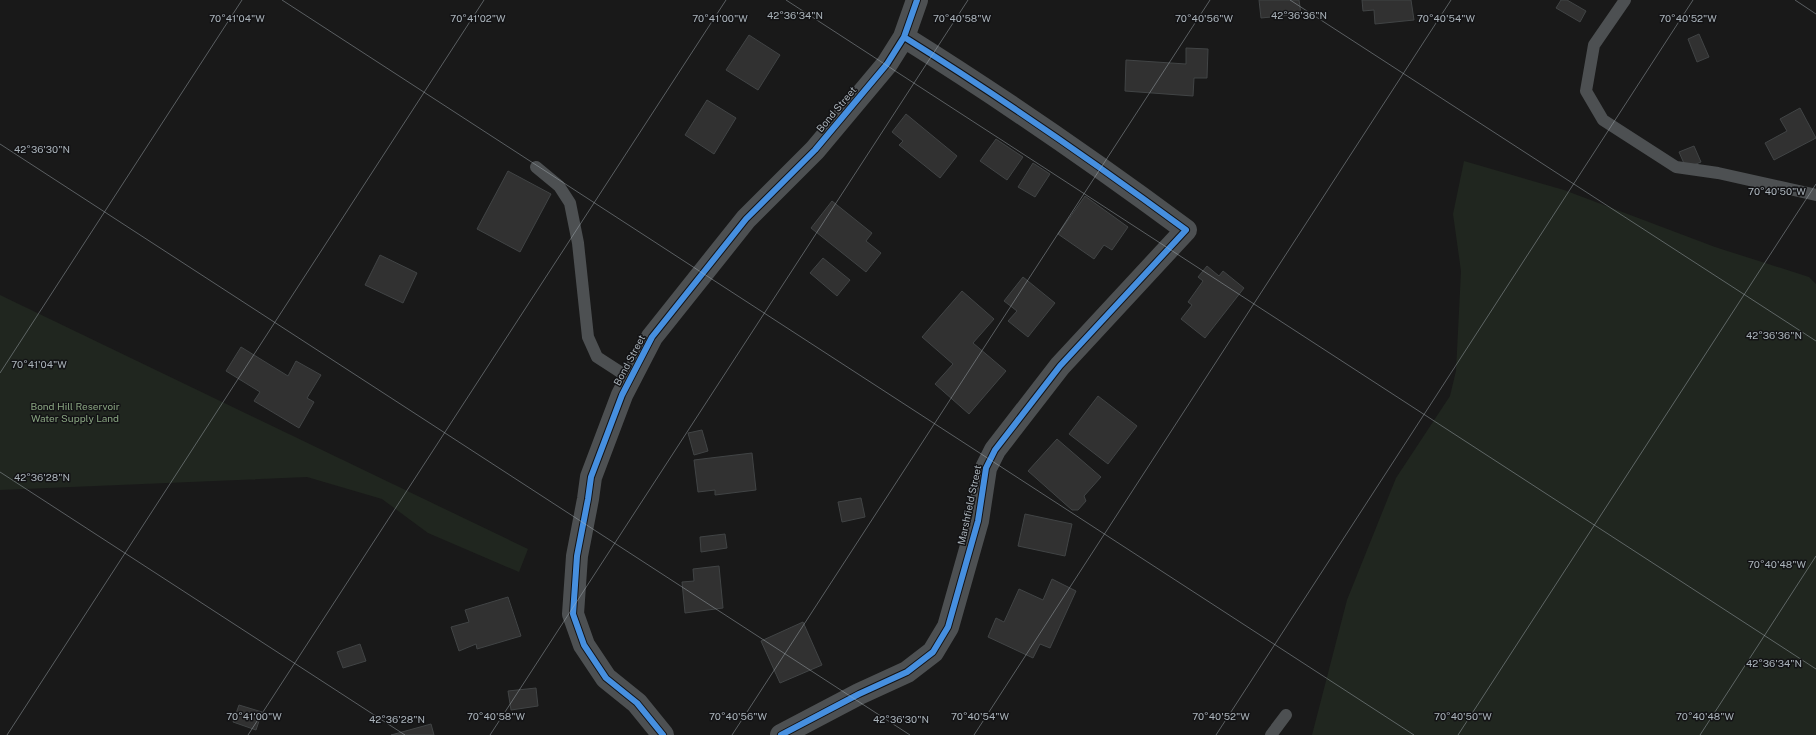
<svg xmlns="http://www.w3.org/2000/svg" width="1816" height="735" font-family="'Public Sans',sans-serif">
<style>
.green{fill:#20261f}
.building{fill:#313131;stroke:#414445}
.lines{fill:none;stroke-linecap:round;stroke-linejoin:round}
.lane{stroke:#4d5052;stroke-width:12}
.street{stroke:#4d5052;stroke-width:22}
.cycleway-casing{stroke:#131315;stroke-width:8}
.cycleway{stroke:#468fdf;stroke-width:6}
.ticks{fill:none;stroke:#aab3ba;stroke-width:1;stroke-opacity:0.45}
.labels{text-anchor:middle;stroke-width:3;stroke-linejoin:round;paint-order:stroke}
.street-label{font-size:10px;fill:#aab3ba;stroke:#131315}
.park-label{font-size:10px;fill:#89a581;stroke:#131315}
.ticks-label{font-size:10px;text-anchor:middle;fill:#aab3ba;stroke:#131315;stroke-width:3;stroke-linejoin:round;paint-order:stroke}
</style>
<rect width="100%" height="100%" fill="#191919"/>
<path class="green" d="M 1464,161 L 1564,190 L 1715,247 L 1809,277 L 1816,284 L 1816,735 L 1312,735 L 1347,600 L 1396,478 L 1450,396 L 1456,371 L 1461,271 L 1453,214 Z
M 0,295 L 528,549 L 519,572 L 428,533 L 382,499 L 307,477 L 0,490 Z"/>
<path class="building" d="M 1259,0 L 1299,0 L 1301,14 L 1261,18 Z
M 1362,0 L 1411,0 L 1414,20 L 1375,24 L 1374,10 L 1363,11 Z
M 1561,0 L 1567,0 L 1586,11 L 1580,22 L 1556,8 Z
M 1699,34 L 1709,57 L 1697,62 L 1688,39 Z
M 749,35 L 780,55 L 758,90 L 726,70 Z
M 1186,48 L 1208,49 L 1207,78 L 1194,78 L 1193,96 L 1125,91 L 1126,60 L 1186,64 Z
M 707,100 L 736,118 L 714,154 L 685,135 Z
M 1800,108 L 1816,138 L 1774,160 L 1765,143 L 1787,131 L 1780,119 Z
M 906,114 L 957,156 L 940,178 L 899,145 L 903,141 L 892,132 Z
M 996,139 L 1023,157 L 1007,180 L 980,161 Z
M 1694,146 L 1701,162 L 1686,168 L 1679,152 Z
M 1033,163 L 1050,174 L 1035,197 L 1018,187 Z
M 508,171 L 551,194 L 520,252 L 477,229 Z
M 1085,196 L 1128,227 L 1112,250 L 1104,245 L 1094,259 L 1058,234 Z
M 832,201 L 872,233 L 866,241 L 881,253 L 866,272 L 811,228 Z
M 380,255 L 417,273 L 403,303 L 365,285 Z
M 823,258 L 850,280 L 837,296 L 810,273 Z
M 1207,266 L 1219,276 L 1223,271 L 1244,288 L 1205,338 L 1181,319 L 1192,305 L 1188,302 L 1203,281 L 1198,277 Z
M 1023,277 L 1055,303 L 1028,337 L 1008,321 L 1017,311 L 1004,301 Z
M 962,291 L 994,319 L 973,343 L 1006,371 L 969,414 L 935,384 L 953,364 L 922,337 Z
M 241,347 L 288,376 L 296,361 L 321,375 L 307,398 L 314,402 L 299,428 L 254,401 L 260,392 L 226,371 Z
M 1098,396 L 1137,426 L 1108,464 L 1069,434 Z
M 702,430 L 708,451 L 694,455 L 688,433 Z
M 1057,439 L 1101,477 L 1084,496 L 1086,501 L 1078,510 L 1072,510 L 1028,471 Z
M 752,453 L 756,490 L 715,495 L 715,490 L 698,492 L 694,460 Z
M 861,498 L 865,517 L 842,522 L 838,502 Z
M 1025,514 L 1072,524 L 1065,556 L 1018,546 Z
M 725,534 L 727,548 L 701,552 L 700,537 Z
M 719,566 L 723,608 L 685,613 L 682,582 L 694,581 L 693,569 Z
M 1052,579 L 1076,591 L 1050,648 L 1040,644 L 1033,658 L 988,637 L 996,618 L 1004,622 L 1019,589 L 1043,600 Z
M 508,597 L 521,636 L 477,649 L 476,644 L 459,651 L 451,627 L 469,622 L 465,610 Z
M 803,622 L 822,665 L 780,683 L 761,641 Z
M 360,644 L 366,661 L 343,668 L 337,652 Z
M 536,688 L 538,706 L 511,710 L 508,691 Z
M 239,705 L 262,712 L 256,730 L 233,722 Z
M 431,724 L 434,735 L 391,735 Z"/>
<g class="lines">
<path class="lane" d="M 1625,0 L 1594,45 L 1586,91 L 1603,120 L 1676,167 L 1718,173 L 1816,195
M 536,167 L 559,186 L 570,203 L 578,243 L 588,337 L 597,357 L 631,379
M 1271,735 L 1286,715"/>
<path class="street" d="M 663,735 L 637,703 L 606,678 L 584,645 L 573,614 L 577,556 L 588,499 L 591,477 L 622,395 L 652,337 L 746,219 L 815,150 L 887,64 L 904,37 L 917,0
M 781,735 L 859,694 L 907,672 L 933,652 L 948,627 L 978,521 L 986,468 L 995,450 L 1060,366 L 1186,230 C 1094,162 1000,97 904,37"/>
<defs>
<path id="cycleway" d="M 663,735 L 637,703 L 606,678 L 584,645 L 573,614 L 577,556 L 588,499 L 591,477 L 622,395 L 652,337 L 746,219 L 815,150 L 887,64 L 904,37 L 917,0
M 781,735 L 859,694 L 907,672 L 933,652 L 948,627 L 978,521 L 986,468 L 995,450 L 1060,366 L 1186,230 C 1094,162 1000,97 904,37"/>
</defs>
<use href="#cycleway" class="cycleway-casing"/>
<use href="#cycleway" class="cycleway"/>
</g>
<path class="ticks" d="M 282,0 L 1414,735M 786,0 L 1816,669M 1290,0 L 1816,341M 1795,0 L 1816,14M 0,144 L 910,735M 0,373 L 242,0M 0,472 L 405,735M 7,735 L 484,0M 248,735 L 726,0M 490,735 L 968,0M 732,735 L 1210,0M 974,735 L 1451,0M 1216,735 L 1693,0M 1458,735 L 1816,184M 1700,735 L 1816,556"/>
<g class="labels">
<g class="street-label">
<text transform="translate(836 109) rotate(-50)" y="4">Bond Street</text>
<text transform="translate(629 360) rotate(-62)" y="4">Bond Street</text>
<text transform="translate(969 505) rotate(-78)" y="4">Marshfield Street</text>
</g>
<g class="park-label">
<text x="75" y="410">Bond Hill Reservoir<tspan x="75" dy="12">Water Supply Land</tspan></text>
</g>
</g>
<g class="ticks-label">
<text x="795" y="19">42°36'34"N</text>
<text x="1299" y="19">42°36'36"N</text>
<text x="478" y="22">70°41'02"W</text>
<text x="1204" y="22">70°40'56"W</text>
<text x="237" y="22">70°41'04"W</text>
<text x="720" y="22">70°41'00"W</text>
<text x="962" y="22">70°40'58"W</text>
<text x="1446" y="22">70°40'54"W</text>
<text x="1688" y="22">70°40'52"W</text>
<text x="42" y="153">42°36'30"N</text>
<text x="1777" y="195">70°40'50"W</text>
<text x="1774" y="339">42°36'36"N</text>
<text x="39" y="368">70°41'04"W</text>
<text x="42" y="481">42°36'28"N</text>
<text x="1777" y="568">70°40'48"W</text>
<text x="1774" y="667">42°36'34"N</text>
<text x="254" y="720">70°41'00"W</text>
<text x="496" y="720">70°40'58"W</text>
<text x="738" y="720">70°40'56"W</text>
<text x="980" y="720">70°40'54"W</text>
<text x="1221" y="720">70°40'52"W</text>
<text x="1463" y="720">70°40'50"W</text>
<text x="1705" y="720">70°40'48"W</text>
<text x="397" y="723">42°36'28"N</text>
<text x="901" y="723">42°36'30"N</text>
</g>
</svg>
